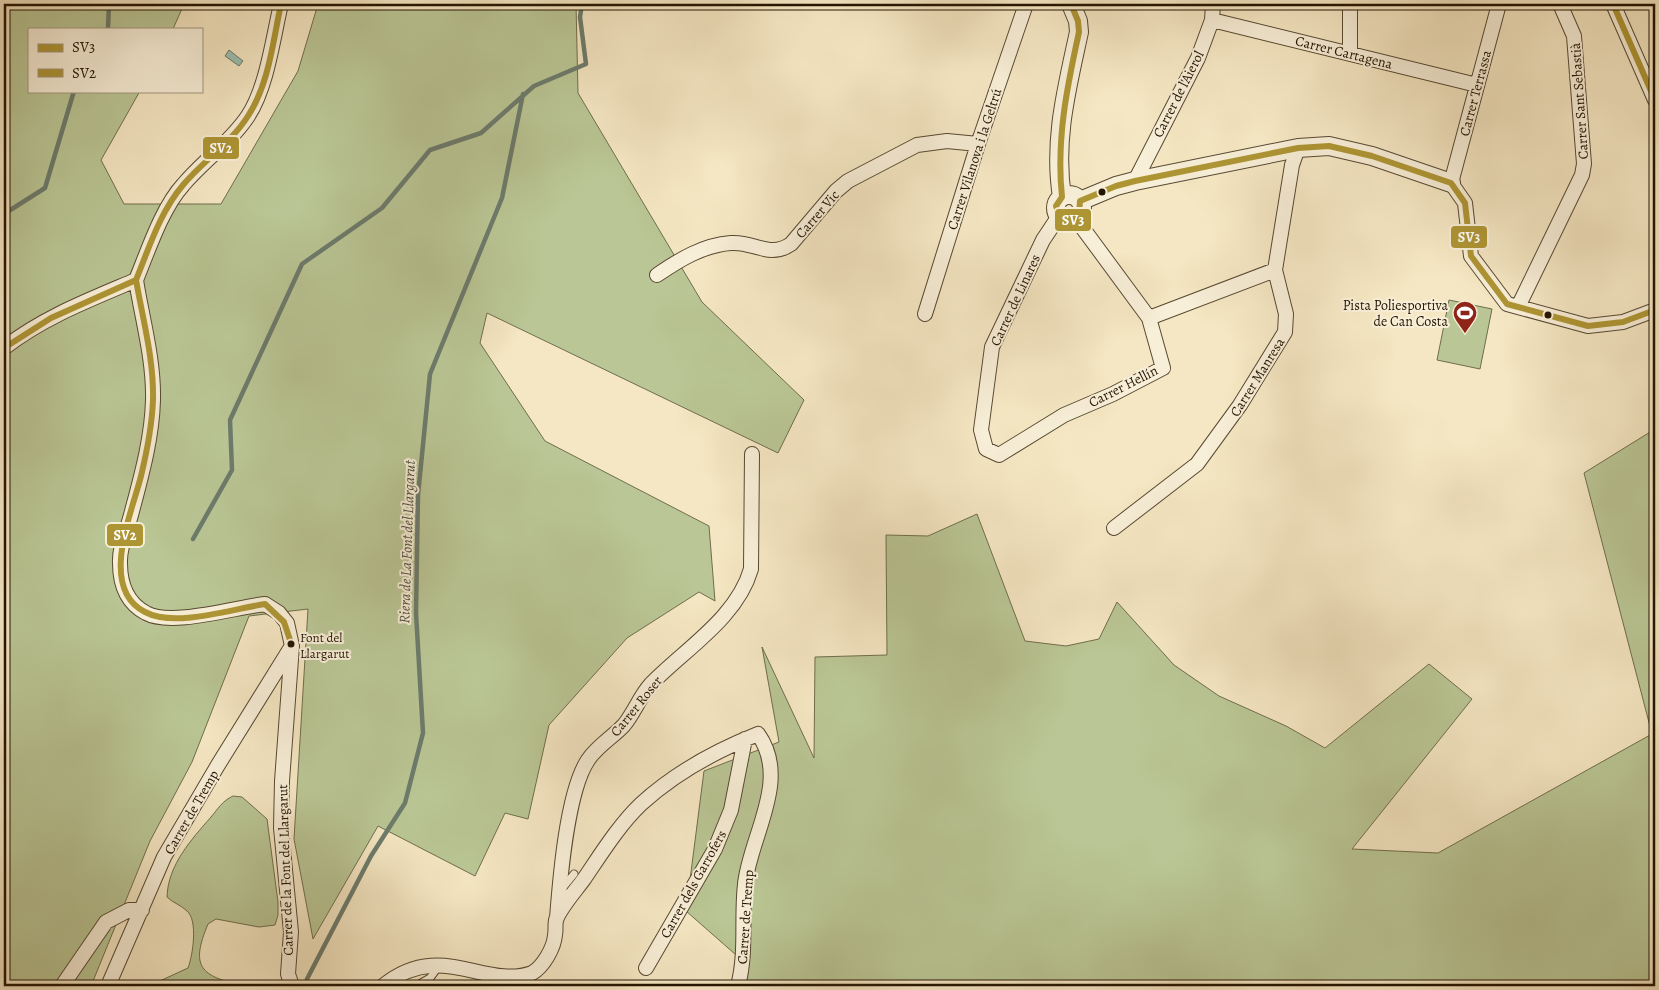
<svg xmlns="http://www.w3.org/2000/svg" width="1659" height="990" font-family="Alegreya,serif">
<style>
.green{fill:#bac695;stroke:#6f6d4c}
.water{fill:#9cc0b2;stroke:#6c7b6c}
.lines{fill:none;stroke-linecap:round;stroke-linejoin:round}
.stream{stroke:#6c7b6c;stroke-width:4.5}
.service-casing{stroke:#584932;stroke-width:9}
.minor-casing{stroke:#584932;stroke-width:16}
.tertiary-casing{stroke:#584932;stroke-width:20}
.service{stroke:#f8efd8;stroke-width:7}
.minor{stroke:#f8efd8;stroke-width:14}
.tertiary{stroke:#f8efd8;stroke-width:18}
.bus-1-casing{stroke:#f8efd8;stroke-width:10}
.bus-2-casing{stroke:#f8efd8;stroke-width:10}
.bus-1{stroke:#ae9534;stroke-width:6}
.bus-2{stroke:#ae9534;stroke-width:6}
.bus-dot{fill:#241402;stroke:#f8efd8;stroke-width:2}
.labels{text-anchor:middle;stroke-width:4;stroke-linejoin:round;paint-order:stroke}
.bus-label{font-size:13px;fill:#241402;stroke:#f8efd8;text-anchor:start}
.street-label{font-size:14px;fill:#241402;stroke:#f8efd8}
.poi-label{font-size:14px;fill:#241402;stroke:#f8efd8;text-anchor:end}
.water-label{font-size:15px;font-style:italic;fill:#4e5040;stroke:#f8efd8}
.line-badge{stroke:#f8efd8;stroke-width:2}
.badge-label{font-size:14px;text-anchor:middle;font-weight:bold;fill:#fff}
</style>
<rect width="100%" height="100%" fill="#f5e7c3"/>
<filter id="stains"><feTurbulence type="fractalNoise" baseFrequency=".004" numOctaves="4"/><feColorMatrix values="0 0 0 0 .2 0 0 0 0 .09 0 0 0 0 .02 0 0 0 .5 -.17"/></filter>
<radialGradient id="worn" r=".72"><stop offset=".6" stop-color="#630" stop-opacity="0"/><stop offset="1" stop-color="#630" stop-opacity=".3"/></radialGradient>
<path class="green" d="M 4,4 L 184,4 L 173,29 L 29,29 L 29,91 L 140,91 L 101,160 L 124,204 L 221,204 L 298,71 L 318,4 L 576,4 L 578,93 L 702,302 L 804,400 L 778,453 L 487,313 L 480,343 L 545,441 L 709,526 L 715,601 L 699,592 L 627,638 L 549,725 L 528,819 L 505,813 L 475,876 L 378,826 L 313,939 L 294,839 L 308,609 L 249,616 L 192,762 L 150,841 L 91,986 L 4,986 Z
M 1449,300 L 1492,309 L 1480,369 L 1437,360 Z
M 1655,429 L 1655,986 L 739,986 L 744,962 L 686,911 L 704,771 L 779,742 L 762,647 L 814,758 L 815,657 L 887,655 L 886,535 L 928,536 L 977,514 L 1025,641 L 1066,646 L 1099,639 L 1117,602 L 1174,665 L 1219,696 L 1286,726 L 1325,748 L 1429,664 L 1472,699 L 1352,849 L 1438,853 L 1652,734 L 1584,473 Z
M 233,796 L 242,797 L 267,819 L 278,902 L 278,915 L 275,925 L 259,927 L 216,919 L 208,924 C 190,967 200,976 244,986 L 149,986 L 188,968 C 193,955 198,920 187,911 C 181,905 173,903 167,897 C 168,865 191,840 211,817 C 218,809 222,801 233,796 Z"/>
<path class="water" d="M 229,50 L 243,61 L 239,66 L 225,56 Z"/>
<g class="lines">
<path class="stream" d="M 108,29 L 109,4
M 4,214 L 45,188 L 74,91
M 193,539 L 232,470 L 230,420 L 302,264 L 382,208 L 430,150 L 481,133 L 534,86 L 586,64 L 580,17 L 582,4
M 307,979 L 371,856 L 405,803 L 423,733 L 416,613 L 418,495 L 430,374 L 502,198 L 523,94"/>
<defs>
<path id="service" d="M 560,891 L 574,874
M 416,986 L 430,978 L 438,967"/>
<path id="minor" d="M 1499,4 L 1451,183 L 1465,203 L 1471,256 L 1507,304 L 1588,326 L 1623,322 L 1655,310
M 1613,4 L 1655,100
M 1212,20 L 1477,85
M 1350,54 L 1350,4
M 1135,181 L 1198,58 L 1212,20 L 1213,4
M 1059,216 L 1043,240 L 992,347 L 981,430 L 986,449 L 999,455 L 1064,415 L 1113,394 L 1163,368 L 1149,318 L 1076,219
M 657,275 C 679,260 703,245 731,243 C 754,241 769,259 791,244 L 836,191 L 848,181 L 917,145 L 947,141 L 978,144
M 136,280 C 142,318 154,360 153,400 C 152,439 141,477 131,515 C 127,530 119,548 120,563 C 120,584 127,603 146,613 C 171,627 236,607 265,604 L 279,613 L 287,623 L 292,646 L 282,781 L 281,828 L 291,932 L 288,974 L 292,986
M 136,280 C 148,251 162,208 183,185 C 203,161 230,143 248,116 C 267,87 273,38 281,4
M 1518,307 L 1582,175 L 1584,164 L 1574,36 L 1560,4
M 925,314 L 978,144 L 1026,4
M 1149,318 L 1275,270
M 4,348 C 44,317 89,300 136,280
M 1114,528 L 1197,464 L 1240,405 L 1285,332 L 1286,314 L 1275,270 L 1292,165 L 1298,148
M 557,918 C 560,879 567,791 588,760 C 597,746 613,737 624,725 C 634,713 640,696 651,684 C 685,649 737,618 751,569 L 752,454
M 646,968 L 715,849 L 731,810 L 745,739
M 62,986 L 106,922 L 129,910 L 142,910
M 108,986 L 164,857 L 218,765 L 290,649
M 383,986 C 440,939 485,990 532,973 C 543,967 554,948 555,935 C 556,931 555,925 556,920 C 560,908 576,890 584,879 C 601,854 619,825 641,804 C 676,772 715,751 758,734 C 791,780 750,836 745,884 C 741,919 747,951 738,986"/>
<path id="tertiary" d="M1056 208a13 13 0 1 1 26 0a13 13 0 1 1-26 0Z
M 1062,197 C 1053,140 1067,88 1079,32 L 1078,21 L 1071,4
M 1080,201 L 1116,186 L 1135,181 L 1298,148 L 1329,146 L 1372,156 L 1451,183"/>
</defs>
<use href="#service" class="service-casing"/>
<use href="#minor" class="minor-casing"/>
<use href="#tertiary" class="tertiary-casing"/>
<use href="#service" class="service"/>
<use href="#minor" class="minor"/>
<use href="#tertiary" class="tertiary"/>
<defs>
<path id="bus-1" d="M 1071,4 L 1078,21 L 1079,32 C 1067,87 1056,140 1062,197 L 1056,206 L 1059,216 L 1073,220 L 1079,215 L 1080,201 L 1116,186 L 1135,181 L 1298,148 L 1329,146 L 1372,156 L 1451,183 L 1465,203 L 1471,256 L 1507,304 L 1588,326 L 1623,322 L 1655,310
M 1613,4 L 1655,100"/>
<path id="bus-2" d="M 136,280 C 143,320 154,360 153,400 C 152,426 147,451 141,476 C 132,513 98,588 145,612 C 175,628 232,609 265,604 L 284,622 L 292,646
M 136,280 C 149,248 160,212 183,185 C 203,161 231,143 248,116 C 269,84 273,41 281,4
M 4,348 L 51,318 L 136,280"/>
</defs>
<use href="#bus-1" class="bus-1-casing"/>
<use href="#bus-2" class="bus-2-casing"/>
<use href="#bus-1" class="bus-1"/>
<use href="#bus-2" class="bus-2"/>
</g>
<defs>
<symbol id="stadium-pin" viewBox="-11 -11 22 30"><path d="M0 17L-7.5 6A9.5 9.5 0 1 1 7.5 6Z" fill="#8f2418" stroke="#f8efd8"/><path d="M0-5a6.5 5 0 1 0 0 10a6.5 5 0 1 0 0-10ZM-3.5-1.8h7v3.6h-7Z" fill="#fff"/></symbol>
</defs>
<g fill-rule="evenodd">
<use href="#stadium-pin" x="1451" y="299" width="28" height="38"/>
</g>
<g class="bus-dot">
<circle cx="1102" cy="192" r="4.5"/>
<circle cx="1548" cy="315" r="4.5"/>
<circle cx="291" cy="644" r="4.5"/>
</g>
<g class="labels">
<g class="bus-label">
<text x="300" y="642">Font del<tspan x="300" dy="16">Llargarut</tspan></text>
</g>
<g class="street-label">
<text transform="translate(1344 52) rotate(14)" y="5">Carrer Cartagena</text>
<text transform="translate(1475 93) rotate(-75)" y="5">Carrer Terrassa</text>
<text transform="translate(1178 94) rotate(-63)" y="5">Carrer de l'Aierol</text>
<text transform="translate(1579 101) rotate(-94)" y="5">Carrer Sant Sebastià</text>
<text transform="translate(974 159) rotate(-72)" y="5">Carrer Vilanova i la Geltrú</text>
<text transform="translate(817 214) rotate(-49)" y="5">Carrer Vic</text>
<text transform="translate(1015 300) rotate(-65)" y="5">Carrer de Linares</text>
<text transform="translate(1257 377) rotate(-58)" y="5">Carrer Manresa</text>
<text transform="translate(1123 386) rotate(-27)" y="5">Carrer Hellín</text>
<text transform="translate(636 706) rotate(-51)" y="5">Carrer Roser</text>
<text transform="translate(191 812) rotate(-60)" y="5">Carrer de Tremp</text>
<text transform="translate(285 870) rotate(-92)" y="5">Carrer de la Font del Llargarut</text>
<text transform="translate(693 884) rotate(-61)" y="5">Carrer dels Garrofers</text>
<text transform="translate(745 917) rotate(-86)" y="5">Carrer de Tremp</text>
</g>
<g class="poi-label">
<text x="1448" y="310">Pista Poliesportiva<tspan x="1448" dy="16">de Can Costa</tspan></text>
</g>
<g class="water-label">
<text transform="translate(407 542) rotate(-88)" y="5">Riera de La Font del Llargarut</text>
</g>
</g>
<g class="line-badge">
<rect x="202" y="136" width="38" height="24" rx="5" fill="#ae9534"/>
<rect x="1054" y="208" width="38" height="24" rx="5" fill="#ae9534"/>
<rect x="1450" y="225" width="38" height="24" rx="5" fill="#ae9534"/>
<rect x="106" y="523" width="38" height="24" rx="5" fill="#ae9534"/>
</g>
<g class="badge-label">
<text x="221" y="153">SV2</text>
<text x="1073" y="225">SV3</text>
<text x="1469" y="242">SV3</text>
<text x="125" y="540">SV2</text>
</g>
<rect width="1659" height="990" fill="none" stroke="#f5e7c3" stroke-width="20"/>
<rect x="5" y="5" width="1649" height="980" fill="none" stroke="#241402" stroke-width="2.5"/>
<rect x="10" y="10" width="1639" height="970" fill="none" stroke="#241402"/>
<rect x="28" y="28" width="175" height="65" fill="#f8efd8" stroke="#a39782"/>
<rect x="38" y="44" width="25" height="8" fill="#ae9534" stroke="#a39782"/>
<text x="72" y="52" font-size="15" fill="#241402">SV3</text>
<rect x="38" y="69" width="25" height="8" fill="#ae9534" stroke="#a39782"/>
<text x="72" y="78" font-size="15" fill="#241402">SV2</text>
<rect width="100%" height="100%" filter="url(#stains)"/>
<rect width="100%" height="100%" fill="url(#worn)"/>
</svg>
